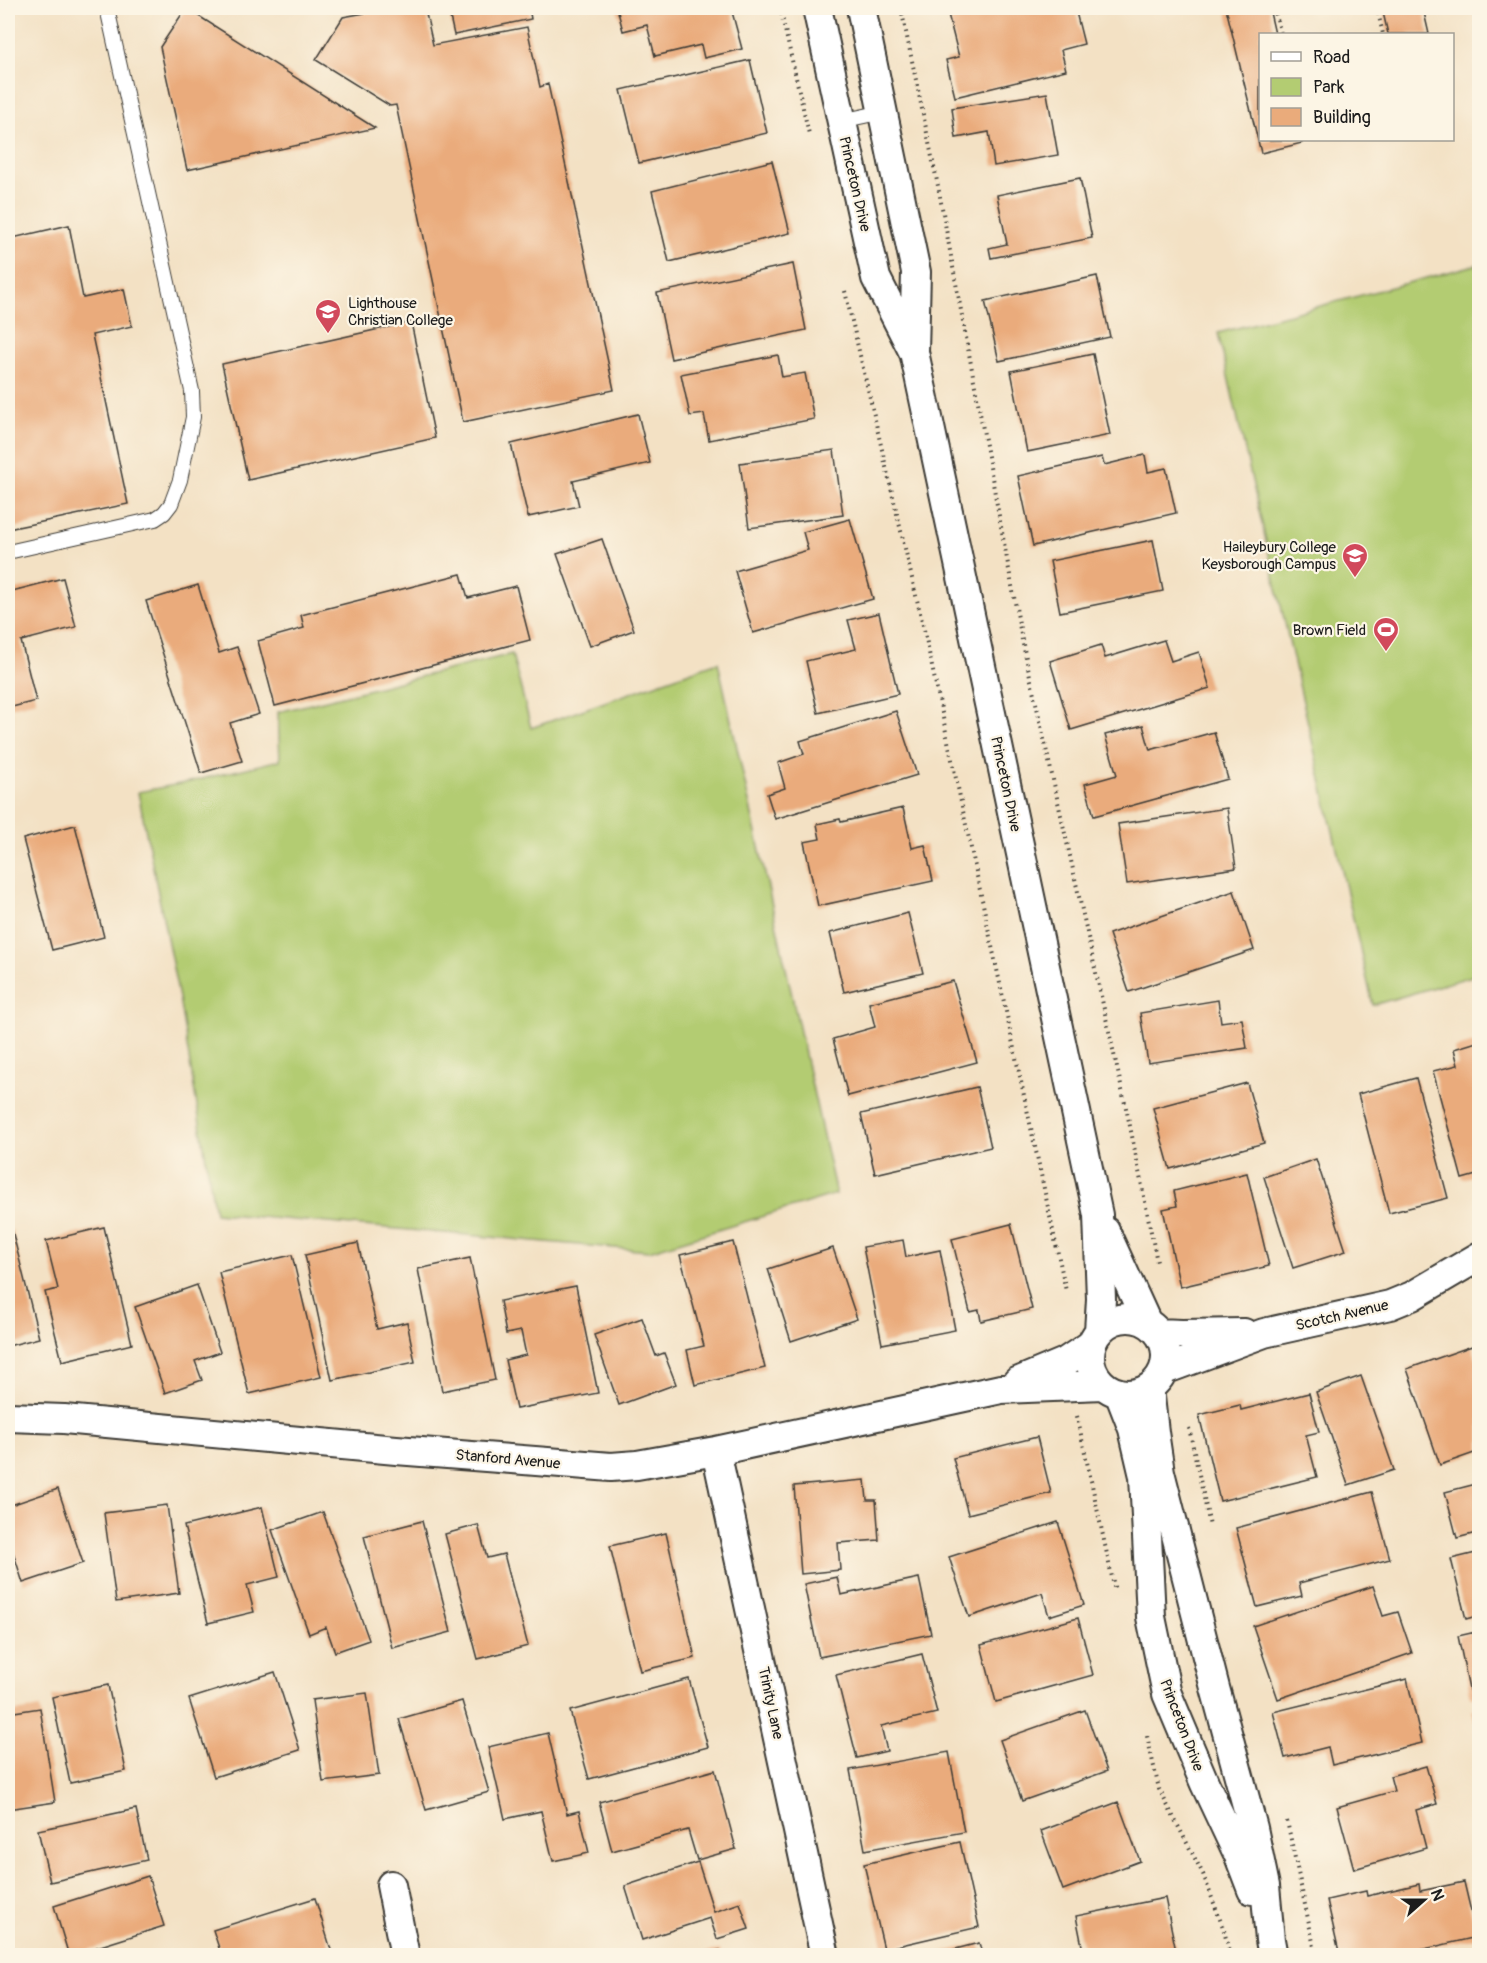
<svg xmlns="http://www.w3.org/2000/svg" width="1487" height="1963" font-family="Pangolin,sans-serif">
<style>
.green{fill:#b3cc72;stroke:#687447;stroke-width:1.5}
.building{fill:#eaab7b}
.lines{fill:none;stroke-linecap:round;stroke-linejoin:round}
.lane-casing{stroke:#3c3a35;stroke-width:16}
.street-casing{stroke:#3c3a35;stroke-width:32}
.path{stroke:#3c3a35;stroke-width:4;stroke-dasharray:1.5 4.5;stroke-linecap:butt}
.lane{stroke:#fff;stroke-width:14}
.street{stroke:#fff;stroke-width:28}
.labels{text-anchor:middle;stroke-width:4.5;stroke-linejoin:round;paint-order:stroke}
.street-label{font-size:15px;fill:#1c1c1c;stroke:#fcf5e5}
.poi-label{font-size:15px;fill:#1c1c1c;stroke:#fcf5e5;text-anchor:end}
</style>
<rect width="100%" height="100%" fill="#fcf5e5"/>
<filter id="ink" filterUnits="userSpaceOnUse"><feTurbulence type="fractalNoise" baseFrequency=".0167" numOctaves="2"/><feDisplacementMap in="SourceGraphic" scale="12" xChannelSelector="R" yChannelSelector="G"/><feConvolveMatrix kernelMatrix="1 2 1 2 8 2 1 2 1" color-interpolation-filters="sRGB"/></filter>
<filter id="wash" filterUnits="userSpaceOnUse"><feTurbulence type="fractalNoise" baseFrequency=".008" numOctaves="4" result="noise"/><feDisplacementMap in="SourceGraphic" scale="24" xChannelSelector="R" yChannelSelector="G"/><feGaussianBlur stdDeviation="1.35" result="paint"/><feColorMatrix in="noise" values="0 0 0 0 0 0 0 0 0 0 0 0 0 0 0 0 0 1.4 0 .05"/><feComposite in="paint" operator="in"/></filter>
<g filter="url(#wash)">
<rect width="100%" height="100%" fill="#f3e1c4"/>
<path class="green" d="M 1479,264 L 1479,974 L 1373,1005 L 1218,333 Z
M 512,654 L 531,728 L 718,662 L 836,1194 L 649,1251 L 215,1213 L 179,998 L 138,792 L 185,783 L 280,760 L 278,712 Z"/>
<g id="blocks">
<path class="building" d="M 186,8 L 375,128 L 187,170 L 160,47 Z
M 392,8 L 423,8 L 425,9 L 433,45 L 527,27 L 540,87 L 548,84 L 614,390 L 463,422 L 396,105 L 390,106 L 316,60 L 343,17 Z
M 448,8 L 529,8 L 531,19 L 454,35 Z
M 617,8 L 731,8 L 742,49 L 704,58 L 701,45 L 655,56 L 647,25 L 623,31 Z
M 958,8 L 1075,8 L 1084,44 L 1061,50 L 1066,70 L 955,97 L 946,60 L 959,57 L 947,10 Z
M 1226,8 L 1269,8 L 1275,34 L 1260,34 L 1260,140 L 1301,140 L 1302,143 L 1261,153 Z
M 1382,8 L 1423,8 L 1429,34 L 1388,34 Z
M 750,60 L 767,133 L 639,163 L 621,90 Z
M 1047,93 L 1058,155 L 994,166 L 989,132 L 956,138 L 952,108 Z
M 772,161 L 790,233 L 669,262 L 652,191 Z
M 1080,178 L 1092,238 L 991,258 L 989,248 L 1007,244 L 997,195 Z
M 69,225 L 83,298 L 124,289 L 132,326 L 92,335 L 128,504 L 8,529 L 8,239 Z
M 793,264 L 806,330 L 671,359 L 657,293 Z
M 1097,276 L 1110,337 L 999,361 L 985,301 Z
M 411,322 L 435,438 L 248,480 L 222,364 Z
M 1093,354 L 1110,435 L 1027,452 L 1011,371 Z
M 778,355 L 782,377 L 805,373 L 814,419 L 709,440 L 704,414 L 690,416 L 681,374 Z
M 638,414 L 650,463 L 573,481 L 579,506 L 528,517 L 511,444 Z
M 834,450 L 843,515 L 749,528 L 740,463 Z
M 1145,455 L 1148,472 L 1166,468 L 1176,513 L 1033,546 L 1018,476 L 1102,457 L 1104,465 Z
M 850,519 L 873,599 L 753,633 L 735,571 L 808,550 L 803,532 Z
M 602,539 L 634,630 L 590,646 L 557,554 Z
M 1153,540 L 1163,591 L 1060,612 L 1050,561 Z
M 461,574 L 468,598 L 516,586 L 530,640 L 275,706 L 258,641 L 304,628 L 301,615 Z
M 63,578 L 76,627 L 21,641 L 36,701 L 8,708 L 8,592 Z
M 198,585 L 219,653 L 237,647 L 259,714 L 230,723 L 242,761 L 201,773 L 146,601 Z
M 879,613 L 898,694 L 818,713 L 806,661 L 856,649 L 848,620 Z
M 1164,640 L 1171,661 L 1199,652 L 1210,688 L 1071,730 L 1050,661 L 1101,645 L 1105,658 Z
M 896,711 L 917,775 L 775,819 L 767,794 L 785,788 L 778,763 L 804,754 L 800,741 Z
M 1143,725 L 1150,750 L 1214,732 L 1228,779 L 1094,816 L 1085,784 L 1117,775 L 1105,735 Z
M 903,808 L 912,848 L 925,845 L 933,881 L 818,906 L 804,842 L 820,839 L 817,824 L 840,819 L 841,822 Z
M 1227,808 L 1236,868 L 1127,884 L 1118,824 Z
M 75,825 L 104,937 L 52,950 L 23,839 Z
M 1234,891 L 1254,950 L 1129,992 L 1109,934 Z
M 908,913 L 923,973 L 844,992 L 830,933 Z
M 953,981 L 977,1062 L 848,1096 L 833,1039 L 875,1027 L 869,1003 Z
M 1218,1000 L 1221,1022 L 1242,1019 L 1247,1048 L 1148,1063 L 1140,1013 Z
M 1480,1041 L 1480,1174 L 1462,1179 L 1433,1071 L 1458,1065 L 1454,1049 Z
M 1416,1078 L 1448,1198 L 1389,1213 L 1358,1094 Z
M 1247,1083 L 1264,1143 L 1170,1169 L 1153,1108 Z
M 977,1087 L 991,1147 L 875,1174 L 861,1114 Z
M 1316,1159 L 1346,1251 L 1293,1268 L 1264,1177 Z
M 1247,1173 L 1269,1266 L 1180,1287 L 1163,1209 L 1177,1206 L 1174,1191 Z
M 1011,1224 L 1032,1309 L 981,1321 L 979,1310 L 970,1312 L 952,1239 Z
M 104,1227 L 132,1344 L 62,1361 L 45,1292 L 58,1289 L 46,1241 Z
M 12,1230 L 39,1338 L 8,1346 L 8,1231 Z
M 903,1240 L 906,1257 L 940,1250 L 955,1330 L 882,1344 L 863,1247 Z
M 733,1242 L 765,1368 L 695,1385 L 687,1350 L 704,1346 L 680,1255 Z
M 358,1243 L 377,1329 L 407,1322 L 415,1362 L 332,1380 L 305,1255 Z
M 833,1248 L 857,1319 L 791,1341 L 768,1269 Z
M 292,1255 L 321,1377 L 249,1394 L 219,1272 Z
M 470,1258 L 495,1380 L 442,1391 L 418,1269 Z
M 197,1285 L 220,1352 L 195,1361 L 202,1380 L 165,1393 L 135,1307 Z
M 576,1286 L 598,1393 L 516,1409 L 505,1360 L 526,1355 L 521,1331 L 506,1334 L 500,1301 Z
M 642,1318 L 656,1356 L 664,1353 L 676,1384 L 619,1405 L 594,1335 Z
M 1472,1346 L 1480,1368 L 1480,1451 L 1440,1465 L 1407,1369 Z
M 1361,1376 L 1394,1470 L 1348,1485 L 1316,1392 Z
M 1309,1393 L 1319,1432 L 1306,1435 L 1317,1477 L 1220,1501 L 1199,1415 L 1240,1405 L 1241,1410 Z
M 1037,1437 L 1051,1493 L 968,1514 L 953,1458 Z
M 865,1480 L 867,1500 L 876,1500 L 879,1540 L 838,1543 L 840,1570 L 801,1574 L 794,1486 Z
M 1480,1483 L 1480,1532 L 1457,1538 L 1445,1492 Z
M 58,1489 L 83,1563 L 23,1583 L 8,1536 L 8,1506 Z
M 1372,1492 L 1390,1559 L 1299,1583 L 1302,1596 L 1257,1607 L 1236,1528 Z
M 167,1505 L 179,1593 L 116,1602 L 104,1513 Z
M 262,1507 L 279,1577 L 247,1585 L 254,1612 L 208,1623 L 184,1526 Z
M 323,1512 L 369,1640 L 335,1652 L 326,1627 L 309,1634 L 272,1530 Z
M 422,1521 L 451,1632 L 392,1648 L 364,1536 Z
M 1058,1522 L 1084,1605 L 1049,1616 L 1042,1593 L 969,1617 L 949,1557 Z
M 478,1525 L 487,1558 L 504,1554 L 528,1646 L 478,1659 L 445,1534 Z
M 666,1533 L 695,1658 L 640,1671 L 610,1546 Z
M 1480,1552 L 1480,1615 L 1466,1619 L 1451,1559 Z
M 837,1577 L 841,1595 L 919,1578 L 931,1634 L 819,1657 L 804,1584 Z
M 1373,1586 L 1383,1616 L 1398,1612 L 1412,1653 L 1278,1699 L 1253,1626 Z
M 1078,1618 L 1093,1675 L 996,1702 L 981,1645 Z
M 1480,1631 L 1480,1696 L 1471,1698 L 1458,1636 Z
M 922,1654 L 937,1713 L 881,1726 L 887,1751 L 857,1758 L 836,1675 Z
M 275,1672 L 300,1750 L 214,1777 L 189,1699 Z
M 689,1679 L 708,1747 L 589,1779 L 570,1711 Z
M 1407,1679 L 1422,1743 L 1332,1765 L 1328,1747 L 1285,1758 L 1273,1712 Z
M 108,1685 L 126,1771 L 70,1783 L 52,1697 Z
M 367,1693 L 379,1775 L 323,1782 L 312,1700 Z
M 462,1701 L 489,1792 L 426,1810 L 399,1719 Z
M 40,1708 L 55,1802 L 8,1809 L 8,1713 Z
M 1480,1709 L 1480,1737 L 1479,1737 L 1472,1710 Z
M 1085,1710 L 1107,1771 L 1022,1801 L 1000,1740 Z
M 548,1733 L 567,1814 L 579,1811 L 589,1853 L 553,1861 L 541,1811 L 505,1819 L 488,1747 Z
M 949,1752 L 964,1832 L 865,1850 L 850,1770 Z
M 1426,1766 L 1437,1804 L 1416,1810 L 1426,1848 L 1354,1869 L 1337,1807 L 1394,1791 L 1390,1776 Z
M 715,1770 L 736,1849 L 697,1860 L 688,1830 L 612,1851 L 599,1802 Z
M 1118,1802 L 1140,1861 L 1063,1890 L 1041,1831 Z
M 136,1809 L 147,1860 L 50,1882 L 38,1830 Z
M 960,1842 L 979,1927 L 884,1949 L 864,1864 Z
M 698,1862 L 714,1912 L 740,1903 L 749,1929 L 717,1939 L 710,1918 L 642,1940 L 625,1886 Z
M 148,1876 L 164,1926 L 69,1956 L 54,1906 Z
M 1464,1882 L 1477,1937 L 1394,1956 L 1340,1956 L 1327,1900 L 1366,1891 L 1367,1896 L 1419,1884 L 1420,1891 Z
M 315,1898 L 332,1953 L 325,1956 L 208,1956 L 220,1951 L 213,1930 Z
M 1165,1898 L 1177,1956 L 1084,1956 L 1076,1916 Z
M 979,1943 L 983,1956 L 932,1956 L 932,1955 Z
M 720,1950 L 721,1956 L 696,1956 L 696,1954 Z"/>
</g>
</g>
<g filter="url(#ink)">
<use href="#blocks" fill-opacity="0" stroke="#3c3a35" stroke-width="1.5"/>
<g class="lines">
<defs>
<path id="lane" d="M 841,121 L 883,112
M 8,552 L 155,519 L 164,513 L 171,504 L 180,480 L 193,417 L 192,391 L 107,8"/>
<path id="street" d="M 817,8 L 876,278 L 913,351
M 861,8 L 916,272 L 914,352 L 1098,1215 L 1101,1299 L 1099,1331
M 1105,1231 L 1147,1323
M1090 1356a38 38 0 1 1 76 0a38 38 0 1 1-76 0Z
M 1158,1333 L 1182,1334 L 1244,1333
M 1164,1370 L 1264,1333 L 1390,1305 L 1412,1296 L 1480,1256
M 1017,1382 L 1065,1362 L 1092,1344
M 1149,1388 L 1154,1432 L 1160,1472 L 1215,1688 L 1253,1828 L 1265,1886 L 1270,1940 L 1273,1956
M 1119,1393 L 1133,1429 L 1144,1476 L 1151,1617 L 1167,1694 L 1205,1784 L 1239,1856 L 1252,1890
M 8,1417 L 64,1419 L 396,1450 L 611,1467 L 637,1465 L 716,1451 L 1001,1389 L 1103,1385
M 716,1451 L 825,1956
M 391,1885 L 405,1956"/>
</defs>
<use href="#lane" class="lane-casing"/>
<use href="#street" class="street-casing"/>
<path class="path" d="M 780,8 L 809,134
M 901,8 L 938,186 L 1022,640 L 1130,1126 L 1157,1262
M 1274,8 L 1281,34
M 1377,8 L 1383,34
M 845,291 L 925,634 L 1066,1291
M 1077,1416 L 1115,1591
M 1189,1428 L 1210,1526
M 1147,1736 L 1159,1789 L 1203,1874 L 1224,1930 L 1230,1956
M 1287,1821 L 1316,1956"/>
<use href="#lane" class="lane"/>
<use href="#street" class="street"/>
</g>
</g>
<defs>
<symbol id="school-pin" viewBox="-11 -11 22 30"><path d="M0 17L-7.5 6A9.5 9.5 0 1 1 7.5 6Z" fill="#d1495b" stroke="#fcf5e5"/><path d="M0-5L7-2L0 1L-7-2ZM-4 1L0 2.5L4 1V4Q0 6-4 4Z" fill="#fff"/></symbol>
<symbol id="stadium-pin" viewBox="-11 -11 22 30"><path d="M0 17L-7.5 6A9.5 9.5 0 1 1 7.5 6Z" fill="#d1495b" stroke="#fcf5e5"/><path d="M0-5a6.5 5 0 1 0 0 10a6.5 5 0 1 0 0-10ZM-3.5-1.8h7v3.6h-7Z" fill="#fff"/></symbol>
</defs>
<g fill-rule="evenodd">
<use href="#school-pin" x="313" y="297" width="30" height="40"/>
<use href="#school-pin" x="1340" y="541" width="30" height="40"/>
<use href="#stadium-pin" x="1371" y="615" width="30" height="40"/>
</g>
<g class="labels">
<g class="street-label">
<text transform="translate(855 184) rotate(77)" y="5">Princeton Drive</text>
<text transform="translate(1006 784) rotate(78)" y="5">Princeton Drive</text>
<text transform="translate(1342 1315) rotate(-13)" y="5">Scotch Avenue</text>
<text transform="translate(508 1459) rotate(5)" y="5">Stanford Avenue</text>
<text transform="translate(771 1703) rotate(78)" y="5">Trinity Lane</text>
<text transform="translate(1182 1725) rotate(69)" y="5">Princeton Drive</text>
</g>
<g class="poi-label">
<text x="348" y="308" text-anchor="start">Lighthouse<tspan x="348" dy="17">Christian College</tspan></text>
<text x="1336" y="552">Haileybury College<tspan x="1336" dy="17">Keysborough Campus</tspan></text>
<text x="1366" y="635">Brown Field</text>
</g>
</g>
<rect width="1487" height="1963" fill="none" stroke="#fcf5e5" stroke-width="30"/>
<rect x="1259" y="33" width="195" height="108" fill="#fcf5e5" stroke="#a29e95" stroke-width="1.5"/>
<rect x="1271" y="52" width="30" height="9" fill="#ffffff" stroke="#a29e95" stroke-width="1.5"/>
<text x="1313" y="63" font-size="18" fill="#1c1c1c">Road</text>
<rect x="1271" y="78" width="30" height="18" fill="#b3cc72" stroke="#a29e95" stroke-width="1.5"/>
<text x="1313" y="93" font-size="18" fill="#1c1c1c">Park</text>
<rect x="1271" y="108" width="30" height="18" fill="#eaab7b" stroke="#a29e95" stroke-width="1.5"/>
<text x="1313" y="123" font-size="18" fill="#1c1c1c">Building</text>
<g transform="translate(1424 1900) rotate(69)" stroke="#fcf5e5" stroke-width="4.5" paint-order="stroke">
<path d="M0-4.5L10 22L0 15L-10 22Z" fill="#1c1c1c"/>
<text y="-9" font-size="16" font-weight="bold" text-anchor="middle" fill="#1c1c1c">N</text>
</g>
</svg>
